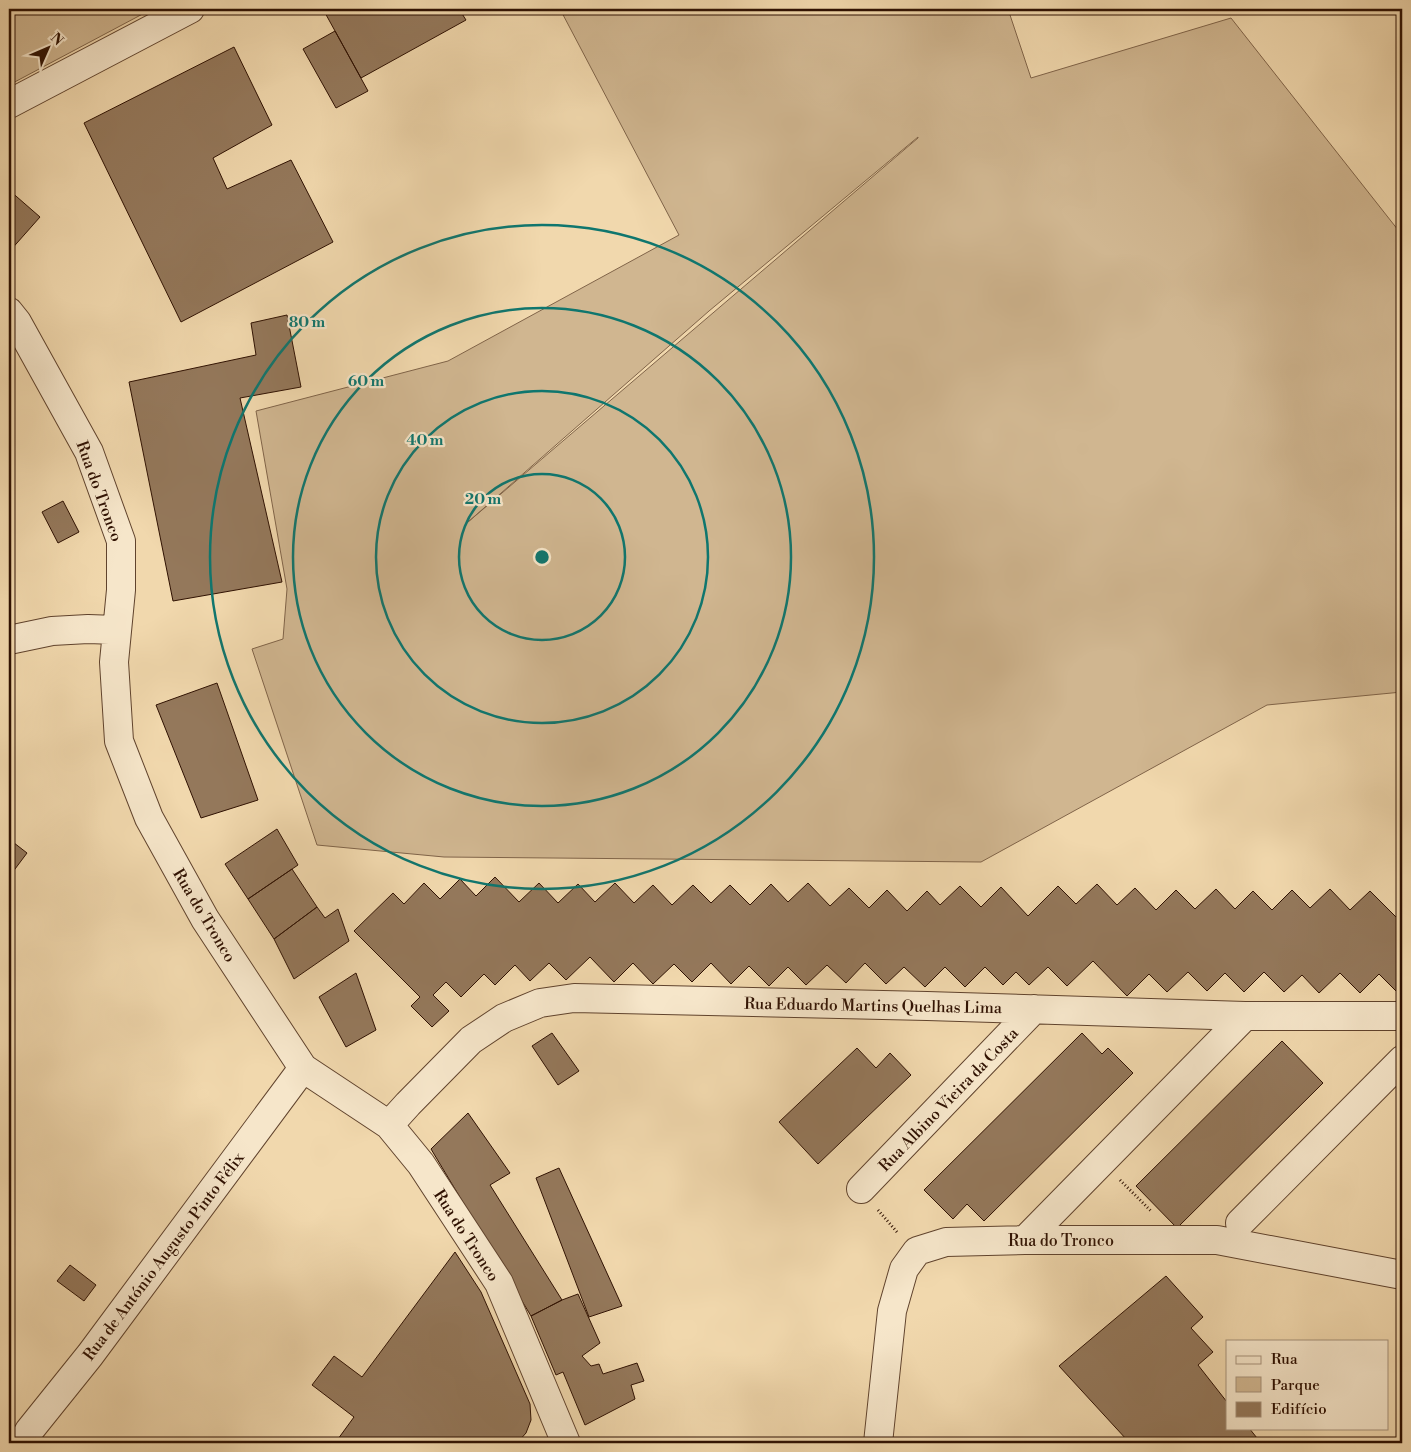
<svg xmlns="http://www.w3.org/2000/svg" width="1411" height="1452" font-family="'Libre Bodoni',serif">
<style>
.green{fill:#d0b690;stroke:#806449;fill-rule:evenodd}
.building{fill:#94785b;stroke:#2f1102}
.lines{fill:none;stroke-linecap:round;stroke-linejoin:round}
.minor-casing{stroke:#60432d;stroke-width:30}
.path{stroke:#2f1102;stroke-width:3;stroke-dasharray:1 2.5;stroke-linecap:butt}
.minor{stroke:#f6e6ca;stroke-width:28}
.ring{fill:none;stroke:#0f766e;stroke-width:2.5}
.labels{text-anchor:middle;stroke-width:4.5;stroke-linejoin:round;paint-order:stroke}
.street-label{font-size:16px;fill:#2f1102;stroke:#f6e6ca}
.centre{fill:#0f766e;stroke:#f6e6ca;stroke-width:2.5}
.ring-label{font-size:15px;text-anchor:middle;font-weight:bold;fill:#0f766e;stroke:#f6e6ca;stroke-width:4.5;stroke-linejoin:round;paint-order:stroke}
</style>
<rect width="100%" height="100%" fill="#f1d8ad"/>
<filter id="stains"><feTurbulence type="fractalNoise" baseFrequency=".004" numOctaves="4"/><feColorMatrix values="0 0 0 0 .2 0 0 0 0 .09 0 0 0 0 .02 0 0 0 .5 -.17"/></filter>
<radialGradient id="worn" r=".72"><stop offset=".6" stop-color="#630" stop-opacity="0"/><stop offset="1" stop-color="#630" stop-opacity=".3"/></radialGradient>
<path class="green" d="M 9,9 L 152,9 L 9,85 Z
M 560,9 L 1008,9 L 1031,78 L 1231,18 L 1402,235 L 1402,692 L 1267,705 L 981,862 L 444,857 L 317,845 L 252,649 L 283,639 L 287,589 L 256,411 L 448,361 L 679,235 ZM 918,137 L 918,138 L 468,522 L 709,311 Z"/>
<path class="building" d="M 328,9 L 459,9 L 466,20 L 361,78 L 324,11 Z
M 459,9 L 473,9 L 463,15 Z
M 335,31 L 368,91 L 336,108 L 303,49 Z
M 234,47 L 272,125 L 213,158 L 227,189 L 291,160 L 333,242 L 181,322 L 84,123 Z
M 9,190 L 40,217 L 9,252 Z
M 287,315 L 301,387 L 240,398 L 282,582 L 173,601 L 129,382 L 256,355 L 251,323 Z
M 9,425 L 13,427 L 9,443 Z
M 63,501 L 79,532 L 58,543 L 42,512 Z
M 217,683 L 258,800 L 201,818 L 156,705 Z
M 277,829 L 298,865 L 248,899 L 225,864 Z
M 9,839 L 27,853 L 9,877 Z
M 292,869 L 317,907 L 274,939 L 248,899 Z
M 495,877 L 519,902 L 539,883 L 558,903 L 578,884 L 595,902 L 615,883 L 634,903 L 653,885 L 672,905 L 693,885 L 711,903 L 730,885 L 750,905 L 771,884 L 788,902 L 808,883 L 830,906 L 849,888 L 869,908 L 887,890 L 907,911 L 927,891 L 940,905 L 960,886 L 981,907 L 1001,887 L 1028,916 L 1058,886 L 1076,904 L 1097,884 L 1117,905 L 1135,888 L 1156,910 L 1176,890 L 1195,909 L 1216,889 L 1235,909 L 1253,891 L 1272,910 L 1292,890 L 1310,908 L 1330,889 L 1350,910 L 1370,891 L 1402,923 L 1402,989 L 1398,993 L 1379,974 L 1360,993 L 1340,973 L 1319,993 L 1302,975 L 1284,992 L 1264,972 L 1244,992 L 1225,973 L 1207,991 L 1188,972 L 1167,992 L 1149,974 L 1127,996 L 1093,961 L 1067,986 L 1048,967 L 1029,985 L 1016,972 L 1003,985 L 985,967 L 965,987 L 945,967 L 925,987 L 904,967 L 886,984 L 865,963 L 846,983 L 827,965 L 806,985 L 788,967 L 769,986 L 749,966 L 731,984 L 711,963 L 692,982 L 674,964 L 653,984 L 633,963 L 614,982 L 590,957 L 566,980 L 549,963 L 530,981 L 515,965 L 495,985 L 484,974 L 461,997 L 446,982 L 433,995 L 449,1011 L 432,1027 L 411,1006 L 420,997 L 354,931 L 393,893 L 404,904 L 424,883 L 440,899 L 460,879 L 476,896 Z
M 317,907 L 325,918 L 338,909 L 349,941 L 294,979 L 274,939 Z
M 356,973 L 376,1030 L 346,1047 L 319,997 Z
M 552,1033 L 579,1071 L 558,1085 L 532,1046 Z
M 1082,1033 L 1102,1054 L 1108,1048 L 1133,1073 L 984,1221 L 967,1204 L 953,1219 L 924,1190 Z
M 1282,1041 L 1323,1083 L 1177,1228 L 1136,1186 Z
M 857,1048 L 876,1068 L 890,1053 L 911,1075 L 818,1164 L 779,1122 Z
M 468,1113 L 510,1173 L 490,1185 L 562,1300 L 531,1316 L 431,1149 Z
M 559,1168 L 622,1306 L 589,1317 L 536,1178 Z
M 455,1252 L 481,1292 L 530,1404 L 531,1420 L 526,1433 L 517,1443 L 343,1443 L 338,1439 L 354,1417 L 312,1385 L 334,1356 L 362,1377 Z
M 70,1265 L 96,1285 L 84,1301 L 57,1281 Z
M 1166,1276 L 1203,1317 L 1191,1328 L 1213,1352 L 1198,1365 L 1227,1402 L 1227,1428 L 1249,1428 L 1261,1443 L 1123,1443 L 1127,1440 L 1059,1366 Z
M 578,1294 L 600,1343 L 582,1356 L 591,1366 L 599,1364 L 603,1374 L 637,1363 L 644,1381 L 631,1385 L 635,1399 L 585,1425 L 563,1372 L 556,1375 L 531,1316 L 562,1300 Z"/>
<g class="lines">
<defs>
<path id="minor" d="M 9,104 L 190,9
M 9,312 L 17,322 L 89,452 L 121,541 L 121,590 L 114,662 L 119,741 L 149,818 L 205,919 L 303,1068 L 389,1125 L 421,1164 L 499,1283 L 566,1443
M 9,640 L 52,631 L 88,629 L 116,630
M 389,1125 L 408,1104 L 471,1040 L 504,1018 L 540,1003 L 574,998 L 927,1006 L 1245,1016 L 1402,1016
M 861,1189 L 1034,1009
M 1240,1223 L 1402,1060
M 1025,1240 L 1245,1016
M 22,1443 L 29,1431 L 90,1355 L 303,1068
M 878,1443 L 892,1311 L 904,1269 L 917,1251 L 946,1242 L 1025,1240 L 1217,1240 L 1402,1275"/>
</defs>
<use href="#minor" class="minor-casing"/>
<path class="path" d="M 1120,1180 L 1151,1211
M 878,1210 L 897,1232"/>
<use href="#minor" class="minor"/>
</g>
<g class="ring">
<circle cx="542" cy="557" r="83"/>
<circle cx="542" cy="557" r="166"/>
<circle cx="542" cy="557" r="249"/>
<circle cx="542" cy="557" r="332"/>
</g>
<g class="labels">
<g class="street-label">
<text transform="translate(100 491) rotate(70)" y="6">Rua do Tronco</text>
<text transform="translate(205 915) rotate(59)" y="6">Rua do Tronco</text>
<text transform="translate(873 1005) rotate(1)" y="6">Rua Eduardo Martins Quelhas Lima</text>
<text transform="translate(948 1099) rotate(-46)" y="6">Rua Albino Vieira da Costa</text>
<text transform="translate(467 1235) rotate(57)" y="6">Rua do Tronco</text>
<text x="1061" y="1246">Rua do Tronco</text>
<text transform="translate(163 1256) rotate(-53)" y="6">Rua de António Augusto Pinto Félix</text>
</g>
</g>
<circle cx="542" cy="557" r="8" class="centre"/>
<g class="ring-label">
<text x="307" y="327">80 m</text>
<text x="366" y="386">60 m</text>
<text x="425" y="445">40 m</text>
<text x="483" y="504">20 m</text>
</g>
<rect width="1411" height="1452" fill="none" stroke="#f1d8ad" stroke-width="30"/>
<rect x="10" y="10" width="1391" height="1432" fill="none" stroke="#2f1102" stroke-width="2.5"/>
<rect x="15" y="15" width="1381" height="1422" fill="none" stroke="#2f1102"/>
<rect x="1226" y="1340" width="162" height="90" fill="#f6e6ca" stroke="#a6917a"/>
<rect x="1236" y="1356" width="25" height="8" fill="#f6e6ca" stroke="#a6917a"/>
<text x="1271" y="1364" font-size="15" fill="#2f1102">Rua</text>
<rect x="1236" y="1377" width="25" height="15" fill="#d0b690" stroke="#a6917a"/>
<text x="1271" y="1390" font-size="15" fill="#2f1102">Parque</text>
<rect x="1236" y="1402" width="25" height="15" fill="#94785b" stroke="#a6917a"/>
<text x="1271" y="1414" font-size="15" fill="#2f1102">Edifício</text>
<g transform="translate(48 48) rotate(45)" stroke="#f6e6ca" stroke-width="4" paint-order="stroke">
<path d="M0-4L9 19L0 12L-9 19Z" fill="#2f1102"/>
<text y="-8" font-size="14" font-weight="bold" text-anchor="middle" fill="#2f1102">N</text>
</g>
<rect width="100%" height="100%" filter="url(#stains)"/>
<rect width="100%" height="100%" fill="url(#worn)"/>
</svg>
